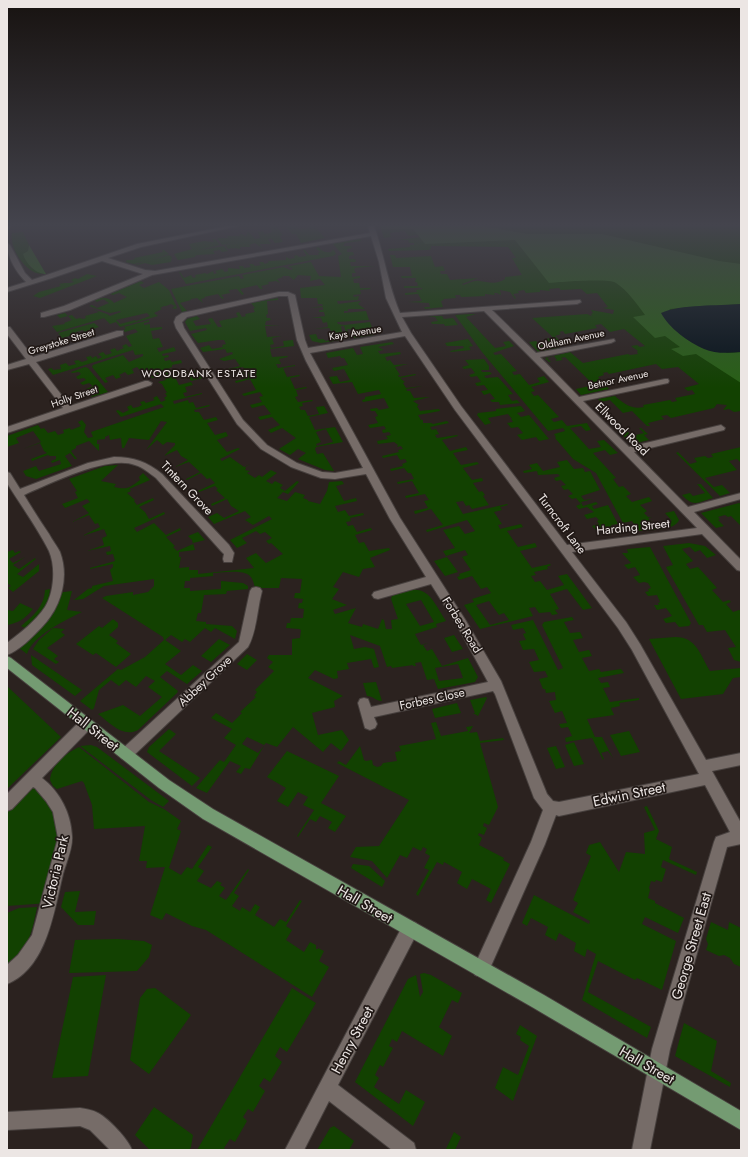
<svg xmlns="http://www.w3.org/2000/svg" width="748" height="1157" font-family="Jost,sans-serif">
<style>
.green{fill:#124101;fill-rule:evenodd}
.forest{fill:#286016}
.water{fill:#06121a}
.lines{fill:none;stroke-linecap:round;stroke-linejoin:round}
.minor-casing{stroke:#47403e;stroke-width:2}
.primary-casing{stroke:#47403e;stroke-width:2}
.minor{fill:#766c68;fill-rule:evenodd}
.primary{fill:#749b72;fill-rule:evenodd}
.labels{text-anchor:middle;stroke-width:3.5;stroke-linejoin:round;paint-order:stroke}
.far-street-label{font-size:10px;fill:#ece6e4;stroke:#211916}
.far-neighbourhood-label{font-size:11px;letter-spacing:1px;fill:#ece6e4;stroke:#211916}
.street-label{font-size:12px;fill:#ece6e4;stroke:#211916}
.near-street-label{font-size:14px;fill:#ece6e4;stroke:#211916}
</style>
<rect width="100%" height="100%" fill="#2b221f"/>
<path class="green" d="M 270,226 L 276,226 L 283,235 L 280,236 L 283,242 L 275,243 L 272,239 L 268,239 L 271,244 L 259,244 L 263,249 L 255,243 L 249,245 L 251,247 L 240,247 L 241,249 L 234,248 L 234,250 L 233,248 L 228,249 L 225,245 L 242,242 L 222,245 L 217,238 L 228,238 L 227,236 L 240,236 L 239,234 L 242,234 L 247,237 L 246,235 L 248,231 L 255,239 L 260,238 L 258,232 L 263,231 L 265,234 L 272,232 Z
M 286,226 L 295,226 L 300,229 L 310,228 L 308,226 L 314,226 L 325,238 L 301,243 L 296,234 L 292,234 Z
M 380,226 L 741,226 L 741,411 L 734,412 L 729,409 L 723,410 L 727,405 L 717,404 L 714,408 L 671,418 L 667,415 L 661,416 L 664,419 L 648,423 L 650,426 L 647,426 L 632,411 L 623,413 L 610,400 L 601,402 L 598,399 L 615,396 C 624,404 632,410 644,407 L 643,405 L 670,400 L 672,402 L 677,401 L 675,398 L 695,394 L 692,390 L 688,391 L 684,388 L 699,384 L 678,367 L 662,369 L 656,364 L 609,374 L 607,372 L 603,373 L 604,375 L 598,377 L 609,389 L 581,395 L 576,389 L 594,385 L 565,357 L 561,358 L 563,360 L 556,361 L 555,361 L 557,360 L 554,356 L 547,358 L 551,362 L 549,362 L 545,358 L 570,352 L 583,363 L 628,354 L 630,355 L 638,354 L 637,352 L 638,351 L 631,346 L 637,345 L 640,347 L 645,346 L 624,329 L 610,332 L 601,324 L 595,325 L 597,328 L 565,334 L 563,331 L 559,332 L 561,334 L 555,336 L 559,340 L 557,341 L 532,318 L 587,314 L 592,316 L 591,314 L 593,313 L 591,310 L 613,314 L 614,310 L 603,308 L 608,307 L 597,293 L 587,294 L 581,289 L 561,290 L 559,288 L 549,289 L 550,291 L 540,290 L 540,292 L 526,293 L 524,290 L 518,291 L 519,293 L 513,294 L 516,298 L 515,299 L 510,292 L 500,290 L 501,295 L 497,293 L 494,293 L 495,295 L 485,294 L 485,296 L 463,297 L 461,297 L 460,295 L 455,295 L 456,298 L 443,299 L 444,300 L 441,301 L 443,307 L 425,309 L 424,307 L 430,307 L 429,303 L 408,302 L 422,301 L 418,294 L 405,295 L 405,293 L 417,292 L 416,290 L 422,289 L 422,288 L 404,288 L 404,286 L 418,286 L 417,282 L 415,282 L 416,278 L 402,278 L 401,276 L 412,276 L 410,267 L 393,267 L 390,255 L 395,255 L 396,258 L 431,256 L 435,267 L 443,266 L 445,271 L 440,271 L 441,274 L 447,274 L 450,280 L 478,278 L 462,284 L 463,285 C 467,284 475,280 479,281 C 488,282 497,285 505,279 L 505,277 L 522,275 L 512,258 L 516,258 L 508,247 L 431,246 L 431,249 L 428,250 L 389,251 L 388,249 L 410,247 L 410,245 L 414,245 L 414,243 L 409,243 L 408,240 L 397,240 L 420,237 L 417,235 L 409,236 L 404,231 L 390,233 L 391,237 L 384,238 Z
M 23,232 L 29,245 L 28,251 L 30,267 L 42,274 C 26,274 9,248 12,233 Z
M 360,238 L 361,241 L 345,243 L 343,246 L 351,246 L 352,248 L 347,249 L 347,252 L 353,252 L 354,255 L 349,256 L 349,259 L 355,259 L 356,262 L 350,262 L 351,266 L 375,266 L 355,268 L 354,270 L 356,273 L 352,273 L 352,277 L 360,276 L 360,278 L 353,279 L 354,283 L 359,283 L 360,288 L 370,288 L 371,289 L 360,290 L 361,294 L 353,295 L 354,297 L 359,296 L 358,300 L 337,301 L 338,304 L 361,301 L 358,304 L 365,309 L 348,309 L 348,311 L 344,311 L 344,313 L 366,311 L 369,320 L 337,322 L 338,324 L 344,325 L 370,322 L 373,330 L 368,330 L 367,332 L 374,333 L 374,335 L 354,338 L 352,329 L 347,329 L 349,335 L 347,335 L 344,326 L 341,326 L 342,332 L 339,332 L 341,340 L 321,343 L 312,341 L 309,335 L 316,334 L 318,339 L 323,339 L 326,341 L 332,339 L 331,335 L 333,334 L 329,328 L 314,329 L 328,327 L 327,322 L 323,323 L 321,318 L 311,318 L 325,316 L 324,312 L 319,312 L 319,310 L 323,310 L 323,307 L 309,308 L 323,306 L 322,304 L 318,304 L 317,298 L 301,298 L 300,288 L 325,285 L 320,279 L 310,281 L 311,276 L 298,275 L 294,280 L 289,276 L 282,276 L 283,277 L 277,279 L 280,283 L 276,281 L 268,282 L 269,284 L 261,286 L 263,289 L 260,289 L 257,285 L 240,289 L 244,294 L 242,295 L 237,289 L 229,290 L 230,293 L 221,295 L 224,298 L 222,299 L 218,294 L 204,297 L 205,298 L 201,299 L 203,303 L 197,298 L 191,299 L 191,300 L 180,303 L 187,311 L 182,312 L 171,289 L 239,276 L 241,279 L 244,278 L 242,275 L 283,267 L 291,270 L 293,268 L 288,267 L 290,266 L 311,262 L 319,276 L 341,277 L 338,256 L 342,254 L 332,243 Z
M 212,239 L 215,239 L 220,245 L 199,250 L 224,246 L 228,251 L 222,252 L 220,250 L 213,251 L 215,254 L 197,255 L 195,256 L 195,257 L 178,260 L 174,254 L 192,249 L 189,244 L 204,241 L 214,242 Z
M 318,247 C 323,252 326,253 332,252 L 331,251 L 334,250 L 336,254 L 333,256 L 186,284 L 179,272 L 180,272 L 184,278 L 191,275 L 193,278 L 196,277 L 195,275 L 205,273 L 207,274 L 213,271 L 214,274 L 217,273 L 215,271 L 222,269 L 225,272 L 228,271 L 228,268 L 240,269 L 239,266 L 243,266 L 244,268 L 251,267 L 249,264 L 253,264 L 255,266 L 261,265 L 259,262 L 263,262 L 265,264 L 269,262 L 268,261 L 286,260 L 286,257 L 290,259 L 295,258 L 294,256 L 297,255 L 299,257 L 307,256 L 303,250 L 305,250 L 309,255 L 319,255 L 318,253 L 320,252 L 316,248 Z
M 162,250 L 164,250 L 169,254 L 151,260 L 169,255 L 172,257 L 171,262 L 152,265 L 145,263 L 137,265 L 135,265 L 146,261 L 134,264 L 125,262 L 127,261 L 126,260 L 132,260 L 135,259 L 134,258 L 163,252 Z
M 87,274 L 97,276 L 40,298 L 33,296 L 39,292 L 61,286 L 59,284 C 65,282 69,284 74,282 L 71,280 L 75,278 L 78,279 Z
M 141,281 L 144,283 L 139,285 L 144,288 L 159,282 L 169,290 L 177,308 L 175,309 L 172,308 L 175,306 L 171,304 L 166,306 L 164,306 L 160,308 L 162,309 L 154,313 L 158,316 L 120,327 L 116,322 L 110,324 L 104,318 L 57,332 L 52,326 L 65,324 L 64,323 L 72,320 L 68,316 L 60,318 L 57,315 L 65,313 L 68,316 L 72,315 L 76,319 L 80,318 L 83,319 L 86,318 L 85,316 L 99,312 L 92,309 L 107,314 L 110,316 L 121,312 L 120,311 L 110,313 L 89,306 L 92,305 L 97,308 L 109,303 L 103,299 L 97,302 L 94,300 C 102,297 110,297 114,303 L 127,297 L 119,293 L 113,295 L 110,294 ZM 147,313 L 150,316 L 136,321 L 135,320 L 120,324 L 116,320 Z
M 278,298 L 278,300 L 267,301 L 268,314 L 266,315 L 267,318 L 270,318 L 271,320 L 266,321 L 265,325 L 280,325 L 265,326 L 267,337 L 282,336 L 272,338 L 274,344 L 270,345 L 271,348 L 284,346 L 283,341 L 293,340 L 294,346 L 270,349 L 272,357 L 287,356 L 288,357 L 279,359 L 281,364 L 276,364 L 278,368 L 295,365 L 295,366 L 283,368 L 287,377 L 299,375 L 300,376 L 290,378 L 295,389 L 306,387 L 307,388 L 296,390 L 298,396 L 295,397 L 298,402 L 312,400 L 313,401 L 302,403 L 303,406 L 299,407 L 301,410 L 305,410 L 308,416 L 319,414 L 316,407 L 324,406 L 328,413 L 309,417 L 315,430 L 335,427 L 343,442 L 316,447 L 315,449 L 317,454 L 323,453 L 334,471 L 325,470 L 298,459 L 306,453 L 298,449 L 290,455 L 279,449 L 296,438 L 282,428 L 271,433 L 268,430 L 280,425 L 272,417 L 260,420 L 258,417 L 271,414 L 264,405 L 252,408 L 250,405 L 262,402 L 259,397 L 263,396 L 260,392 L 244,396 L 242,394 L 256,390 L 250,379 L 236,383 L 235,381 L 245,379 L 240,371 L 245,370 L 243,367 L 229,370 L 228,369 L 240,366 L 235,359 L 224,361 L 219,359 L 233,354 L 232,352 L 227,353 L 225,349 L 203,352 L 200,348 L 209,345 L 212,349 L 223,347 L 222,345 L 226,344 L 225,342 L 221,343 L 225,342 L 224,340 L 218,340 L 198,343 L 191,334 L 207,330 L 206,328 L 190,331 L 185,322 L 187,319 L 197,316 L 200,319 L 193,321 L 196,326 L 211,324 L 208,319 L 212,318 L 218,327 L 222,327 L 219,321 L 238,317 L 236,313 L 239,312 L 242,317 L 246,316 L 245,314 L 255,312 L 253,309 L 255,308 L 251,303 ZM 326,429 L 333,442 L 317,446 L 316,444 L 321,442 L 316,432 Z
M 470,314 L 476,314 L 466,317 L 495,348 L 506,346 L 503,342 L 509,341 L 514,346 L 493,353 L 495,355 L 501,354 L 517,371 L 512,372 L 514,375 L 520,374 L 529,385 L 540,382 L 537,378 L 544,376 L 549,382 L 531,387 L 535,391 L 531,392 L 534,396 L 538,395 L 559,417 L 551,419 L 554,422 L 562,420 L 567,426 L 587,423 L 591,430 L 586,431 L 581,426 L 570,428 L 589,449 L 601,447 L 597,441 L 604,440 L 618,453 L 610,455 L 605,450 L 593,453 L 616,478 L 613,479 L 619,487 L 623,486 L 631,494 L 626,496 L 632,502 L 649,497 L 652,501 L 640,505 L 647,511 L 644,513 L 648,517 L 652,517 L 648,518 L 655,526 L 672,521 L 665,513 L 674,511 L 679,520 C 675,531 649,530 638,531 L 632,521 L 623,523 L 596,473 L 573,459 L 555,438 L 556,437 L 554,434 L 565,431 L 563,428 L 548,431 L 482,352 L 455,315 Z
M 428,316 L 442,316 L 444,319 L 453,318 L 458,325 L 445,326 L 444,324 L 432,324 L 431,322 L 438,321 L 435,317 Z
M 149,320 L 149,322 L 144,323 L 144,325 L 150,324 L 150,328 L 162,327 L 162,329 L 151,331 L 153,339 L 159,338 L 163,347 L 157,348 L 159,352 L 174,347 L 176,351 L 162,354 L 163,356 L 168,355 L 169,357 L 164,358 L 165,361 L 170,360 L 172,362 L 181,360 L 182,363 L 172,365 L 172,367 L 169,368 L 170,370 L 174,369 L 177,375 L 197,370 L 196,373 L 203,378 L 191,381 L 187,374 L 175,377 L 179,385 L 191,382 L 193,385 L 185,387 L 187,392 L 183,393 L 185,397 L 202,393 L 202,394 L 173,401 L 174,404 L 188,400 L 189,403 L 193,402 L 196,408 L 209,405 L 210,406 L 194,410 L 195,412 L 199,412 L 204,420 L 216,417 L 218,420 L 207,423 L 215,435 L 226,432 L 228,436 L 217,440 L 227,452 L 238,448 L 240,449 L 220,459 L 222,461 L 230,457 L 244,467 L 250,464 L 245,467 L 246,468 L 245,470 L 250,471 L 247,473 L 255,478 L 259,475 L 262,477 L 271,470 L 277,473 L 266,481 L 272,484 L 275,481 L 283,485 L 280,488 L 285,491 L 297,481 L 299,482 L 288,494 L 283,492 L 277,498 L 287,501 L 295,492 L 305,495 L 303,498 L 308,500 L 308,501 L 320,504 L 327,491 L 329,482 L 342,481 L 344,484 L 336,486 L 344,501 L 356,498 L 357,501 L 335,506 L 338,512 L 345,510 L 349,516 L 363,513 L 364,515 L 350,518 L 351,521 L 346,522 L 348,526 L 353,525 L 357,532 L 371,528 L 372,530 L 355,535 L 359,543 L 364,542 L 369,551 L 389,548 L 390,550 L 370,558 L 375,567 L 363,569 L 359,577 L 343,572 L 333,587 L 339,589 L 332,599 L 347,605 L 333,610 L 335,614 L 356,608 L 348,623 L 362,627 L 363,624 L 378,629 L 382,619 L 384,620 L 386,629 L 392,629 L 391,620 L 398,619 L 391,599 L 392,596 C 426,581 429,594 446,621 L 436,624 L 437,627 L 415,634 L 421,645 L 428,643 L 423,645 L 427,651 L 432,649 L 442,666 L 468,658 L 478,677 L 475,682 L 438,689 L 434,679 L 427,680 L 421,662 L 415,663 L 416,666 L 413,666 L 413,665 L 392,668 L 391,666 L 387,667 L 380,646 L 350,635 L 354,649 L 365,647 L 374,649 L 379,667 L 374,668 L 371,659 L 347,663 L 349,669 L 337,671 L 338,678 L 334,679 L 315,670 L 308,678 L 343,696 L 334,701 L 335,707 L 312,713 L 318,735 L 342,730 L 349,740 L 341,751 L 331,743 L 323,752 L 293,727 L 277,747 L 266,743 L 264,745 L 247,737 L 242,744 L 258,753 L 264,746 L 250,769 L 245,768 L 241,774 L 236,772 L 241,766 L 230,761 L 207,793 L 196,788 L 220,760 L 224,762 L 236,745 L 224,738 L 232,729 L 211,718 L 216,713 L 232,723 L 242,713 L 240,712 L 256,697 L 254,696 L 257,692 L 255,690 L 274,671 L 268,667 L 273,662 L 267,658 L 269,655 L 292,655 L 292,639 L 300,638 L 301,630 L 299,629 L 286,628 L 287,623 L 290,623 L 291,618 L 303,618 L 304,609 L 298,608 L 299,603 L 302,603 L 303,599 L 294,598 L 295,593 L 300,593 L 302,579 L 281,578 L 279,588 L 255,588 C 254,584 253,579 250,576 C 242,569 223,573 213,573 L 213,576 L 190,578 L 190,581 L 185,581 L 184,588 L 190,588 L 190,591 L 221,589 L 221,581 L 243,583 L 248,586 L 248,589 L 227,591 L 226,594 L 204,595 L 201,613 L 198,613 L 196,621 L 206,622 L 206,624 L 232,626 L 237,631 L 235,639 L 215,628 L 211,632 L 205,628 L 190,642 L 185,639 L 182,642 L 171,635 L 165,640 L 181,651 L 165,664 L 181,675 L 193,665 L 202,671 L 187,684 L 167,671 L 160,677 L 178,691 L 177,693 L 138,730 C 123,738 110,723 98,714 L 123,705 L 140,716 L 162,697 L 148,687 L 155,681 L 146,676 L 136,687 L 126,680 L 119,686 L 111,680 L 99,690 L 94,708 L 92,710 L 80,701 L 118,669 L 121,670 L 145,657 L 164,640 L 163,637 L 102,598 L 106,596 L 133,592 L 133,595 L 148,592 L 154,586 L 154,579 L 104,586 L 83,599 L 74,600 L 88,589 L 92,588 L 92,586 L 113,581 L 110,570 L 113,567 L 113,564 L 90,569 L 90,568 L 115,561 L 113,554 L 107,555 L 106,552 L 111,551 L 110,546 L 87,551 L 104,545 L 102,538 L 107,536 L 104,529 L 82,536 L 100,527 L 98,523 L 95,524 L 89,515 L 72,522 L 89,513 L 82,506 L 90,502 L 87,499 L 65,508 L 62,504 L 78,498 L 75,492 L 77,491 L 69,479 L 105,466 L 118,465 L 101,481 L 116,484 L 114,487 C 128,490 129,488 140,480 L 139,477 L 143,473 L 150,480 L 129,489 L 131,491 L 127,493 L 135,500 L 134,501 L 137,505 L 153,498 L 154,500 L 139,507 L 145,512 L 149,519 L 164,512 L 165,514 L 134,528 L 137,532 L 154,523 L 166,535 L 180,528 L 181,530 L 166,537 L 175,546 L 173,547 L 177,551 L 193,544 L 192,540 L 188,536 L 198,532 L 205,540 L 193,543 L 195,550 L 179,552 L 179,557 L 181,557 L 179,568 L 189,567 L 189,570 L 198,570 L 198,574 L 254,568 L 246,558 L 256,553 L 266,563 L 283,554 L 271,543 L 269,544 L 266,541 L 272,538 L 265,532 L 260,534 L 256,531 L 242,538 L 247,543 L 237,548 L 230,540 L 272,519 L 269,516 L 253,525 L 245,520 L 251,517 L 245,511 L 214,524 L 208,517 L 217,513 L 224,518 L 239,511 L 231,506 L 227,499 L 212,506 L 211,504 L 225,498 L 216,490 L 218,489 L 215,486 L 199,492 L 198,491 L 215,483 L 210,478 L 207,479 L 201,473 L 187,480 L 186,479 L 200,472 L 189,462 L 175,467 L 188,460 L 181,456 L 177,450 L 164,456 L 175,445 L 175,443 L 167,442 L 163,445 L 157,440 L 146,450 L 167,422 L 161,421 L 149,440 L 129,438 L 124,448 L 122,448 L 121,438 L 110,440 L 109,435 L 105,437 L 105,439 L 97,440 L 97,444 L 99,444 L 99,451 L 89,441 L 76,446 L 76,448 L 71,451 L 77,459 L 75,459 L 70,453 L 65,456 L 72,466 L 36,479 L 26,476 L 23,471 L 36,466 L 39,471 L 61,464 L 60,460 L 52,463 L 51,461 L 56,459 L 56,456 L 50,456 L 48,455 L 32,461 L 31,459 L 47,453 L 44,451 L 40,443 L 23,449 L 41,442 L 33,431 L 16,438 L 19,443 L 7,447 L 7,436 L 38,425 L 41,429 L 44,428 L 48,433 L 55,431 L 58,435 L 64,433 L 63,430 L 70,428 L 71,430 L 81,426 L 78,422 L 82,420 L 86,425 L 84,432 L 88,438 L 93,437 L 91,432 L 164,407 L 161,404 L 121,417 L 116,411 L 118,410 L 123,413 L 129,410 L 127,407 L 131,405 L 133,408 L 138,407 L 142,405 L 140,402 L 144,401 L 146,403 L 155,400 L 153,398 L 157,396 L 161,402 L 166,400 L 164,398 L 167,396 L 165,393 L 167,393 L 162,384 L 158,382 L 166,380 L 164,376 L 152,378 L 144,370 L 141,371 L 137,367 L 132,369 L 134,373 L 128,375 L 125,372 L 119,375 L 121,377 L 116,379 L 113,375 L 105,378 L 108,382 L 105,383 L 92,367 L 93,365 L 123,355 L 129,362 L 143,356 L 143,354 L 135,355 L 133,350 L 53,375 L 48,369 L 52,368 L 53,370 L 61,369 L 60,365 L 66,363 L 69,366 L 76,364 L 74,361 L 78,360 L 82,362 L 88,360 L 86,357 L 91,356 L 92,358 L 96,356 L 98,359 L 102,357 L 98,354 L 103,352 L 106,355 L 112,353 L 110,350 L 115,348 L 117,351 L 124,348 L 122,346 L 126,344 L 129,347 L 132,346 L 126,336 L 138,332 L 135,329 L 125,332 L 123,330 L 126,329 L 124,327 ZM 421,600 L 434,622 L 420,626 L 406,604 ZM 458,664 L 463,678 L 439,681 L 435,668 Z
M 94,323 L 99,327 L 84,332 L 83,330 L 76,332 L 77,334 L 62,338 L 58,333 Z
M 549,338 L 559,348 L 538,352 L 529,342 L 536,341 L 539,345 L 543,344 L 546,347 L 552,346 L 546,339 Z
M 468,339 L 473,346 L 469,347 L 471,350 L 451,352 L 450,351 L 464,348 L 463,346 L 447,346 L 445,343 Z
M 392,342 L 394,344 L 378,347 L 384,350 L 378,351 L 380,354 L 400,352 L 401,354 L 385,357 L 387,361 L 390,360 L 394,365 L 408,364 L 395,367 L 400,375 L 398,375 L 399,377 L 415,374 L 416,375 L 400,378 L 405,382 L 403,383 L 406,388 L 423,386 L 406,389 L 407,391 L 410,391 L 414,398 L 430,397 L 413,401 L 419,405 L 417,406 L 420,411 L 439,409 L 440,411 L 418,415 L 421,420 L 423,420 L 423,423 L 431,423 L 433,424 L 447,421 L 449,423 L 430,427 L 432,430 L 436,429 L 439,434 L 435,435 L 437,438 L 457,435 L 458,436 L 442,440 L 450,451 L 466,447 L 468,450 L 453,453 L 461,465 L 477,462 L 479,464 L 463,468 L 472,480 L 482,478 L 483,481 L 473,483 L 479,492 L 482,491 L 485,495 L 483,496 L 489,505 L 472,509 L 469,505 L 466,506 L 463,501 L 456,502 L 463,514 L 507,504 L 508,505 L 500,507 L 502,510 L 494,512 L 502,524 L 498,525 L 500,529 L 521,524 L 523,527 L 507,531 L 518,547 L 535,543 L 537,547 L 520,551 L 532,568 L 550,564 L 551,565 L 547,567 L 548,569 L 534,572 L 536,575 L 531,576 L 535,582 L 540,581 L 547,590 L 564,585 L 558,576 L 567,574 L 592,608 L 583,610 L 567,589 L 550,594 L 559,609 L 555,610 L 558,614 L 552,615 L 550,612 L 539,613 L 535,607 L 529,608 L 533,616 L 480,629 L 464,605 L 474,602 L 472,599 L 491,593 L 487,587 L 481,589 L 472,576 L 459,580 L 457,577 L 460,576 L 459,574 L 471,570 L 462,557 L 468,555 L 465,550 L 446,556 L 443,551 L 455,548 L 443,530 L 459,526 L 465,534 L 475,531 L 467,520 L 427,532 L 426,530 L 443,525 L 431,509 L 415,514 L 414,511 L 428,508 L 424,501 L 429,500 L 425,494 L 406,498 L 405,496 L 419,493 L 412,481 L 398,484 L 397,482 L 414,479 L 411,473 L 408,473 L 404,468 L 391,471 L 390,469 L 403,466 L 402,464 L 407,462 L 405,459 L 400,460 L 397,455 L 383,458 L 382,456 L 399,452 L 398,450 L 403,449 L 401,446 L 397,447 L 398,445 L 394,442 L 378,444 L 377,441 L 388,439 L 386,436 L 391,435 L 389,432 L 383,433 L 382,430 L 386,429 L 384,426 L 370,428 L 368,425 L 378,423 L 375,417 L 378,416 L 375,411 L 371,411 L 370,409 L 377,408 L 379,410 L 389,408 L 384,398 L 363,402 L 362,400 L 365,399 L 365,397 L 381,394 L 379,390 L 358,394 L 352,382 L 333,384 L 329,377 L 337,376 L 340,382 L 350,380 L 344,369 L 334,371 L 332,368 L 348,365 L 344,358 L 341,358 L 340,356 L 328,358 L 326,353 L 353,348 L 357,355 L 363,354 L 360,347 ZM 489,601 L 499,615 L 504,613 L 509,620 L 490,625 L 476,605 Z
M 484,359 L 489,366 L 489,370 L 481,370 L 482,372 L 490,372 L 492,374 L 484,376 L 486,378 L 498,377 L 513,394 L 508,395 L 512,401 L 517,400 L 520,403 L 500,405 L 499,402 L 492,402 L 490,400 L 495,399 L 490,393 L 484,395 L 481,391 L 488,390 L 484,385 L 477,386 L 475,383 L 481,382 L 477,376 L 471,377 L 469,375 L 475,373 L 471,368 L 464,369 L 462,367 L 469,365 L 465,360 Z
M 85,367 L 88,368 L 108,392 L 92,397 L 91,396 L 98,393 L 95,390 L 88,392 L 86,389 L 93,386 L 89,383 L 83,385 L 80,383 L 86,380 L 84,378 L 78,379 L 76,377 L 81,374 L 79,372 L 72,373 L 71,372 Z
M 521,406 L 525,411 L 517,413 L 521,417 L 529,415 L 549,439 L 539,441 L 536,437 L 522,440 L 517,435 L 523,433 L 518,427 L 511,428 L 507,423 L 513,422 L 511,419 L 512,419 L 508,414 L 488,418 L 491,423 L 485,425 L 477,415 L 478,413 L 496,411 L 496,409 Z
M 639,428 L 641,428 L 648,434 L 644,435 L 649,440 L 632,444 L 620,433 L 627,431 L 632,436 L 644,433 Z
M 741,447 L 741,463 L 737,459 L 729,461 L 737,470 L 705,478 L 714,487 L 722,485 L 730,493 L 720,496 L 676,453 L 678,452 L 690,464 L 697,462 L 694,458 L 705,456 L 708,458 L 713,457 L 711,454 Z
M 567,460 L 574,469 L 583,468 L 585,472 L 590,471 L 600,490 L 581,496 L 584,500 L 593,499 L 581,502 L 583,506 L 596,502 L 598,504 L 592,506 L 594,509 L 608,505 L 618,524 L 611,525 L 615,533 L 605,534 L 602,530 L 597,531 L 592,526 L 599,524 L 597,521 L 599,520 L 596,517 L 587,519 L 584,515 L 594,512 L 587,507 L 579,509 L 576,506 L 581,504 L 576,498 L 572,499 L 568,496 L 573,494 L 568,489 L 564,490 L 561,486 L 566,485 L 561,480 L 556,481 L 554,478 L 560,476 L 558,474 L 538,475 L 537,471 L 524,473 L 523,471 L 532,469 L 529,465 L 537,463 L 543,471 L 560,467 L 557,462 Z
M 697,484 L 701,484 L 713,498 C 698,502 694,508 682,495 L 690,493 L 693,496 L 705,493 Z
M 739,503 L 741,504 L 741,526 L 731,516 L 728,517 L 725,515 L 718,517 L 720,519 L 718,520 L 724,526 L 716,528 L 701,513 Z
M 689,543 L 705,546 L 716,555 L 707,558 L 700,550 L 695,552 L 690,547 L 682,549 L 693,561 L 686,564 L 690,569 L 698,567 L 717,588 L 712,590 L 723,602 L 729,600 L 731,602 L 726,604 L 733,612 L 739,610 L 741,611 L 741,662 L 734,660 L 728,648 L 736,647 L 725,630 L 707,632 L 703,625 L 699,625 L 666,567 L 673,565 L 663,546 Z
M 650,547 L 691,623 L 689,626 L 679,627 L 675,622 L 666,623 L 663,619 L 672,616 L 666,608 L 657,610 L 654,605 L 659,605 L 658,603 L 660,602 L 657,595 L 648,596 L 645,592 L 649,591 L 648,589 L 651,588 L 648,583 L 644,582 L 639,583 L 633,577 L 640,575 L 635,567 L 628,569 L 624,565 L 631,563 L 622,553 L 628,553 L 627,549 Z
M 13,550 L 15,553 L 19,551 L 21,552 L 9,559 L 13,563 L 25,557 L 13,565 L 19,569 L 35,558 L 36,559 L 17,574 L 23,577 L 39,564 L 39,571 L 13,592 L 8,588 L 11,586 L 7,583 L 7,552 Z
M 447,557 L 458,572 L 445,576 L 434,561 Z
M 50,589 C 49,606 38,618 25,628 L 21,626 C 33,616 44,607 45,590 Z
M 72,591 L 67,610 L 82,612 C 66,620 33,635 27,654 L 14,644 L 30,631 L 56,593 Z
M 20,603 L 33,609 L 32,610 C 25,619 18,623 7,625 L 7,610 L 13,611 Z
M 572,617 L 574,620 L 564,622 L 570,633 L 580,632 L 583,638 L 573,640 L 579,652 L 589,650 L 592,656 L 582,658 L 589,671 L 599,669 L 601,672 L 621,669 L 624,673 L 598,678 L 601,683 L 608,682 L 610,687 L 603,688 L 610,702 L 639,698 L 639,700 L 619,703 L 620,706 L 611,708 L 614,715 L 587,719 L 595,737 L 602,737 L 613,758 L 608,751 L 601,753 L 604,759 L 603,760 L 592,738 L 566,742 L 565,738 L 572,736 L 568,727 L 561,728 L 559,724 L 567,723 L 562,711 L 555,713 L 549,701 L 556,700 L 555,692 L 546,693 L 545,689 L 543,689 L 539,679 L 548,677 L 545,671 L 534,672 L 529,662 L 539,660 L 534,649 L 523,650 L 519,641 L 526,640 L 523,634 L 526,633 L 523,628 L 513,630 L 511,625 L 533,620 L 558,670 L 563,668 L 542,625 L 544,622 Z
M 113,619 L 118,623 L 118,627 L 109,635 L 118,641 L 116,643 L 131,654 L 116,667 L 96,653 L 93,655 L 76,644 L 99,626 L 102,628 Z
M 53,628 L 65,629 L 61,632 L 65,635 L 47,648 L 58,656 L 54,659 L 59,662 L 56,664 L 33,649 L 39,640 Z
M 454,635 L 463,649 L 452,652 L 444,638 Z
M 675,637 C 697,637 700,655 710,671 L 741,668 L 741,677 L 733,678 L 723,694 L 681,699 L 649,639 Z
M 219,639 L 230,645 L 211,662 L 201,656 Z
M 247,654 L 257,660 L 247,670 L 237,664 Z
M 31,655 L 82,690 L 75,696 L 32,665 Z
M 376,682 L 382,701 C 376,701 373,696 367,696 L 363,683 Z
M 7,686 L 61,737 L 7,789 L 7,732 L 9,727 L 7,726 Z
M 486,697 L 487,698 L 478,716 L 473,713 L 475,713 L 470,700 Z
M 457,703 L 461,713 L 435,718 L 432,709 Z
M 436,722 L 441,736 L 468,731 L 466,727 L 473,726 L 469,733 L 477,732 L 480,741 L 503,738 L 504,740 L 480,743 L 498,807 L 489,825 L 484,823 L 483,826 L 487,828 L 484,835 L 479,833 L 478,835 L 482,838 L 479,845 L 504,858 L 503,860 L 510,864 L 491,903 L 486,900 L 491,889 L 472,879 L 467,889 L 457,883 L 462,872 L 444,862 L 443,865 L 437,862 L 418,896 L 416,894 L 429,870 L 424,868 L 430,856 L 425,853 L 427,849 L 423,847 L 421,851 L 413,847 L 407,858 L 400,855 L 387,878 L 372,861 L 350,857 L 356,847 L 379,846 L 409,800 L 337,763 L 339,761 L 346,765 L 360,746 L 364,760 L 366,761 L 372,760 L 373,765 L 377,767 L 381,766 L 383,763 L 397,761 L 395,752 L 401,751 L 399,746 L 436,739 L 431,723 Z
M 169,729 L 176,734 L 159,751 L 200,778 L 192,786 L 147,752 L 149,747 Z
M 629,731 L 640,752 L 621,756 L 610,735 Z
M 574,742 L 584,764 L 574,766 L 565,745 Z
M 91,745 L 97,747 L 169,801 L 163,807 L 151,800 L 80,746 Z
M 556,746 L 565,767 L 556,769 L 547,748 Z
M 79,747 L 149,802 L 164,809 L 181,821 L 177,829 L 181,831 L 169,868 L 181,875 L 187,867 L 192,869 L 208,845 L 212,847 L 198,867 L 204,871 L 197,881 L 211,888 L 217,881 L 222,883 L 220,885 L 225,888 L 219,896 L 226,900 L 248,869 L 249,870 L 234,893 L 239,896 L 232,906 L 240,911 L 242,907 L 250,912 L 255,904 L 260,907 L 255,915 L 274,927 L 280,919 L 286,922 L 300,900 L 302,901 L 286,926 L 292,930 L 286,940 L 304,952 L 310,942 L 316,945 L 316,949 L 318,949 L 318,948 L 324,951 L 319,961 L 329,967 L 312,997 L 206,930 L 192,926 L 166,913 L 162,920 L 150,915 L 165,867 L 146,868 L 147,861 L 139,861 L 145,826 L 94,829 L 92,805 L 84,783 L 82,781 L 57,789 L 53,786 L 50,780 C 51,765 66,753 79,747 Z
M 287,751 L 339,776 L 321,803 L 346,816 L 335,832 L 328,828 L 332,822 L 320,816 L 316,822 L 310,819 L 298,837 L 297,836 L 314,810 L 303,805 L 308,797 L 298,792 L 288,807 L 277,801 L 286,788 L 267,777 Z
M 32,778 L 64,825 L 48,903 L 7,906 L 7,804 Z
M 647,806 L 659,831 L 656,839 L 672,847 L 669,859 L 697,872 L 696,875 L 663,860 L 661,867 L 666,869 L 662,882 L 656,880 L 655,882 L 651,881 L 649,888 L 650,890 L 648,898 L 655,901 L 655,903 L 684,918 L 678,933 L 645,917 L 642,924 L 676,941 L 662,990 L 637,978 L 635,980 L 598,961 L 588,992 L 651,1027 L 647,1038 L 582,1000 L 596,954 L 587,949 L 585,957 L 574,951 L 576,943 L 559,933 L 556,941 L 545,935 L 548,927 L 531,918 L 527,926 L 522,923 L 534,895 L 589,924 L 590,921 L 573,912 L 578,903 L 573,900 L 591,856 L 586,853 L 589,845 L 600,842 L 619,872 L 626,852 L 645,854 L 644,833 L 655,830 L 644,807 Z
M 353,864 L 369,866 L 385,881 L 382,887 L 351,868 Z
M 80,891 L 75,912 L 96,911 L 94,925 L 78,925 L 61,907 L 65,892 Z
M 37,907 C 32,933 29,948 7,965 L 7,913 L 19,908 Z
M 711,922 L 728,930 L 729,922 L 741,928 L 741,967 L 734,964 L 730,958 L 724,955 L 719,956 L 706,950 L 708,944 L 706,939 Z
M 118,939 L 144,941 L 152,945 L 149,957 L 137,971 L 69,973 L 75,940 Z
M 424,973 L 431,975 L 462,993 L 458,1003 L 452,1000 L 439,1027 L 452,1036 L 443,1056 L 402,1031 L 397,1042 L 392,1039 L 389,1046 L 393,1048 L 383,1067 L 380,1065 L 375,1075 L 379,1078 L 374,1087 L 399,1104 L 406,1090 L 425,1102 L 413,1126 L 355,1082 L 408,979 L 416,975 L 420,997 L 423,992 L 420,974 Z
M 106,975 L 88,1076 L 52,1078 L 73,977 Z
M 155,988 L 191,1015 L 149,1074 L 130,1060 L 140,998 L 147,989 Z
M 292,988 L 316,1003 L 287,1052 L 280,1047 L 275,1056 L 282,1062 L 270,1082 L 264,1078 L 259,1086 L 265,1091 L 253,1112 L 248,1109 L 243,1117 L 247,1121 L 235,1142 L 230,1139 L 224,1148 L 226,1150 L 197,1150 Z
M 684,1023 L 717,1041 L 711,1071 L 731,1083 L 730,1087 L 675,1056 Z
M 520,1025 L 537,1036 L 513,1101 L 495,1088 L 503,1067 L 518,1075 L 529,1046 L 520,1040 L 521,1037 L 516,1034 Z
M 154,1107 L 193,1135 L 191,1147 L 189,1150 L 150,1150 L 135,1135 Z
M 334,1126 L 354,1141 L 349,1150 L 317,1150 L 330,1128 Z
M 454,1132 L 461,1137 L 455,1150 L 447,1150 L 446,1149 Z"/>
<path class="forest" d="M 380,226 L 483,226 L 527,234 L 602,234 L 719,261 L 741,264 L 741,304 L 669,309 L 727,353 L 741,352 L 741,383 L 696,354 L 683,356 L 671,349 L 680,347 L 665,336 L 655,338 L 633,317 L 645,315 C 637,304 628,291 616,283 C 609,278 561,282 549,283 L 515,240 L 425,244 L 413,229 L 381,229 Z
M 29,245 L 46,274 C 36,274 26,264 23,254 L 28,251 Z"/>
<path class="water" d="M 741,304 L 741,352 C 729,353 715,354 704,349 C 688,342 669,328 661,313 C 681,304 718,306 741,304 Z"/>
<g class="lines">
<defs>
<path id="minor" d="M 7,226 L 11,226 L 9,229 L 7,230 Z
M 228,226 L 238,226 L 141,247 L 108,258 L 145,270 L 155,271 L 370,233 L 368,226 L 374,226 C 384,254 388,285 400,313 L 580,300 L 581,302 L 577,304 L 492,310 L 536,353 L 614,339 L 615,341 L 611,343 L 540,357 L 579,397 L 665,379 L 668,379 L 669,381 L 668,383 L 583,401 L 629,447 L 721,425 L 725,428 L 724,430 L 634,452 L 688,507 L 741,493 L 741,499 L 694,512 L 741,560 L 741,571 L 737,570 L 702,534 L 572,552 L 626,622 L 640,644 L 706,760 L 741,753 L 741,765 L 712,771 L 741,823 L 741,844 L 727,847 L 670,1049 L 650,1150 L 632,1150 L 652,1049 L 714,842 L 716,837 L 730,832 L 705,785 L 559,816 L 556,815 L 545,844 L 487,975 L 481,977 L 475,975 L 473,969 L 531,842 L 543,810 L 534,798 L 495,694 L 493,691 L 374,717 L 377,724 L 375,728 L 370,730 L 365,728 L 358,703 L 360,699 L 364,698 L 368,699 L 371,707 L 488,682 L 458,627 L 431,584 L 378,599 L 374,598 L 372,595 L 374,592 L 426,577 L 390,519 L 366,474 L 335,479 L 321,478 L 291,467 L 261,449 L 237,424 L 176,328 L 174,322 L 176,317 L 182,313 L 279,292 L 288,292 L 295,295 L 305,340 L 308,348 L 402,332 L 386,298 L 379,262 L 371,236 L 152,275 L 70,310 L 44,317 L 41,317 L 41,313 L 64,306 L 143,274 L 102,261 L 52,278 L 7,292 L 7,288 L 26,282 C 16,272 7,257 7,243 L 10,245 L 25,273 L 32,280 L 137,244 ZM 279,296 L 288,296 L 297,340 L 306,361 L 363,468 L 335,473 L 322,472 L 297,463 L 267,445 L 243,420 L 184,328 L 182,322 L 187,317 ZM 484,311 L 545,372 L 697,528 L 567,545 L 461,406 L 411,333 L 402,317 ZM 405,336 L 455,410 L 618,628 L 632,650 L 699,774 L 559,802 L 553,801 L 547,794 L 501,681 L 466,621 L 400,518 L 310,353 Z
M 7,327 L 10,327 L 33,357 L 117,331 L 123,331 L 123,335 L 36,362 L 70,406 L 145,381 L 148,381 L 152,383 L 151,385 L 7,433 L 7,427 L 63,408 L 29,364 L 7,370 L 7,365 L 26,359 L 7,334 Z
M 114,457 C 134,457 147,462 162,474 L 229,545 L 234,553 L 232,562 L 224,562 L 223,559 L 224,554 L 221,551 L 156,478 C 149,473 143,467 135,465 C 109,455 54,482 28,493 L 24,495 C 32,508 40,521 49,534 C 52,540 57,546 60,552 C 70,579 60,609 41,628 C 32,637 19,651 7,655 L 7,643 C 20,633 35,622 45,607 C 54,593 56,567 49,551 C 38,529 20,504 7,483 L 7,472 L 10,473 L 20,489 L 88,463 Z
M 256,587 L 260,588 L 262,591 C 257,609 257,631 248,647 L 131,758 L 126,760 L 121,758 L 119,754 L 121,750 L 239,642 L 250,591 L 252,588 Z
M 86,718 L 91,720 L 93,724 L 91,728 L 42,778 C 60,792 71,813 72,836 C 73,848 66,863 63,874 C 54,911 47,968 7,984 L 7,965 L 18,955 L 32,935 L 58,838 L 53,812 L 46,801 L 35,788 L 33,787 L 12,809 L 7,811 L 7,794 L 81,720 Z
M 410,921 L 416,923 L 418,929 L 416,935 L 338,1085 L 414,1143 L 416,1150 L 392,1150 L 329,1101 L 304,1150 L 285,1150 L 404,923 Z
M 80,1108 C 86,1109 93,1110 98,1113 C 109,1119 128,1139 132,1150 L 110,1150 L 90,1130 L 80,1126 L 7,1130 L 7,1112 Z"/>
<path id="primary" d="M 7,656 L 11,658 L 169,780 L 213,809 L 544,995 L 741,1111 L 741,1130 L 532,1007 L 203,819 L 159,788 L 7,668 Z"/>
</defs>
<use href="#minor" class="minor-casing"/>
<use href="#primary" class="primary-casing"/>
<use href="#minor" class="minor"/>
<use href="#primary" class="primary"/>
</g>
<linearGradient id="sky" x2="0" y2="1"><stop stop-color="#181311"/><stop offset="0.58" stop-color="#44444d"/><stop offset="1" stop-color="#44444d" stop-opacity="0"/></linearGradient>
<rect width="748" height="388" fill="url(#sky)"/>
<g class="labels">
<g class="far-street-label">
<text transform="translate(355 332) rotate(-9)" y="4">Kays Avenue</text>
<text transform="translate(571 339) rotate(-12)" y="4">Oldham Avenue</text>
<text transform="translate(61 341) rotate(-17)" y="4">Greystoke Street</text>
<text transform="translate(618 379) rotate(-12)" y="4">Betnor Avenue</text>
<text transform="translate(74 396) rotate(-19)" y="4">Holly Street</text>
</g>
<g class="far-neighbourhood-label">
<text x="199" y="377">WOODBANK ESTATE</text>
</g>
<g class="street-label">
<text transform="translate(622 429) rotate(45)" y="4">Ellwood Road</text>
<text transform="translate(187 488) rotate(46)" y="4">Tintern Grove</text>
<text transform="translate(562 524) rotate(53)" y="4">Turncroft Lane</text>
<text transform="translate(633 527) rotate(-6)" y="4">Harding Street</text>
<text transform="translate(462 625) rotate(58)" y="4">Forbes Road</text>
<text transform="translate(205 681) rotate(-43)" y="4">Abbey Grove</text>
<text transform="translate(432 699) rotate(-12)" y="4">Forbes Close</text>
</g>
<g class="near-street-label">
<text transform="translate(93 729) rotate(38)" y="5">Hall Street</text>
<text transform="translate(629 794) rotate(-12)" y="5">Edwin Street</text>
<text transform="translate(55 872) rotate(-77)" y="5">Victoria Park</text>
<text transform="translate(365 904) rotate(30)" y="5">Hall Street</text>
<text transform="translate(691 946) rotate(-74)" y="5">George Street East</text>
<text transform="translate(352 1040) rotate(-62)" y="5">Henry Street</text>
<text transform="translate(647 1065) rotate(30)" y="5">Hall Street</text>
</g>
</g>
<rect width="748" height="1157" fill="none" stroke="#ece6e4" stroke-width="16"/>
</svg>
